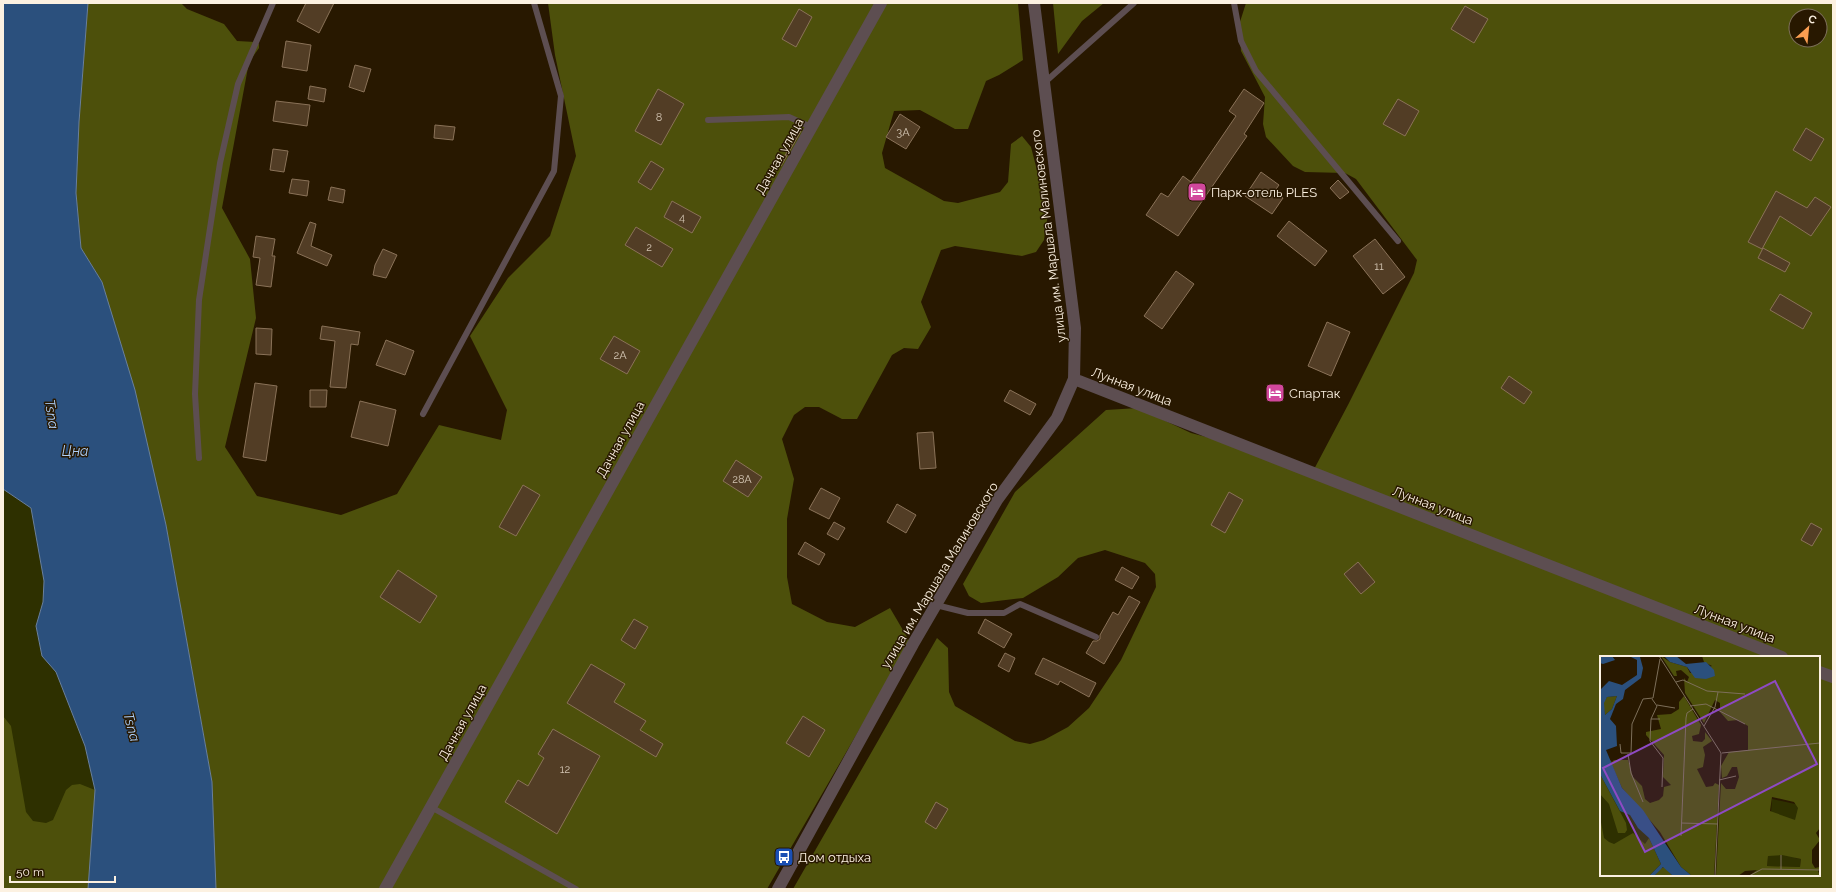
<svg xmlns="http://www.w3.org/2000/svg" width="1836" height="892" font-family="Raleway,sans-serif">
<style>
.green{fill:#2e3000}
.forest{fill:#4d500b;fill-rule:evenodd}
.water{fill:#2b507d;stroke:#6a809b}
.building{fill:#523d25;stroke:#8a7258}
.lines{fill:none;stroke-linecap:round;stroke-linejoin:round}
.lane{stroke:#5d4e51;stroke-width:6}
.street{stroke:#5d4e51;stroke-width:12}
.labels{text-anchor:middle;stroke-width:3;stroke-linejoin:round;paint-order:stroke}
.number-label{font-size:11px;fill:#d2c4b2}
.street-label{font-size:13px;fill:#fcf1e1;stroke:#281800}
.poi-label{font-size:13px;fill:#fcf1e1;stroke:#281800;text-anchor:start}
.water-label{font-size:14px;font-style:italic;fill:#adcff9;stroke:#281800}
.inset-road{fill:none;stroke:#7d6f5a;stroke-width:1}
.view{fill:#8e4ac4;fill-opacity:0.15;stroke:#8e4ac4;stroke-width:2}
.inset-edge{fill:none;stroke:#fcf1e1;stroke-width:2}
</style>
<rect width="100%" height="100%" fill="#281800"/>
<path class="green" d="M 3,489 L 31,508 L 44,581 L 43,602 L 36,626 L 42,656 L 56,672 L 85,746 L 95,790 L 88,889 L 3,889 Z"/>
<path class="forest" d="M 88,3 L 181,3 L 187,9 L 224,24 L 237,41 L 255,42 L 259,44 L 259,48 L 249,62 L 222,208 L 250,259 L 256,318 L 225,447 L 257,496 L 341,515 L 397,494 L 439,425 L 501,440 L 507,410 L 470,336 L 508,278 L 550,236 L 576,156 L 555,55 L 548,3 L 1018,3 L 1023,60 L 999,75 L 986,81 L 968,129 L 955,129 L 920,110 L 894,111 L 882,153 L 885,168 L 944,201 L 958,203 L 1000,192 L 1008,182 L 1011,144 L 1022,136 L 1031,147 L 1048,213 L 1044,240 L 1036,252 L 1022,256 L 955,246 L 941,250 L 921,302 L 931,327 L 918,349 L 904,348 L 892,355 L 857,419 L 842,419 L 819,407 L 805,407 L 794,415 L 782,439 L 794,479 L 787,519 L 787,577 L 792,604 L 827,622 L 855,627 L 890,608 L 910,642 L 767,889 L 216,889 L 212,782 L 166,525 L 102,282 L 81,248 L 76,193 L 79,122 Z
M 1053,3 L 1104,3 L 1082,21 L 1058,54 Z
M 1246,3 L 1833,3 L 1833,889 L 793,889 L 937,638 L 948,648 L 949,692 L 955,706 L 1015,741 L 1030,744 L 1044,740 L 1068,727 L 1089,708 L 1121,660 L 1156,587 L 1155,574 L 1145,563 L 1105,550 L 1078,558 L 1058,577 L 1023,598 L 981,603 L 969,596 L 963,584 L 1015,492 L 1106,410 L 1138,408 L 1191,433 L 1225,442 L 1311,475 L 1349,403 L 1414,273 L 1417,260 L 1356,179 L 1345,173 L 1305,172 L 1293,166 L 1266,137 L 1263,124 L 1265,97 L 1241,51 L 1239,25 ZM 1796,16 L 1820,16 L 1820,40 L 1796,40 ZM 1601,657 L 1819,657 L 1819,875 L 1601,875 Z
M 3,716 L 11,726 L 26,812 L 33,821 L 46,823 L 53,820 L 66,790 L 72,785 L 80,784 L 95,790 L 88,889 L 3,889 Z"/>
<path class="water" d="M 3,3 L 88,3 L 79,122 L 76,193 L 81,248 L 102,282 L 135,390 L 166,525 L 212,782 L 216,889 L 88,889 L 95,790 L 85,746 L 56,672 L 42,656 L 36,626 L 43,602 L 44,581 L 31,508 L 3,489 Z"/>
<path class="building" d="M 306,3 L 334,3 L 319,33 L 297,21 Z
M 1465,6 L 1488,19 L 1474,43 L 1451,29 Z
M 799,9 L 812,17 L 796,47 L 782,39 Z
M 286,41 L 311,45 L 307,71 L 282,67 Z
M 355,65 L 371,69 L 364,92 L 349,87 Z
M 310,86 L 326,89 L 324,102 L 308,99 Z
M 658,89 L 684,104 L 661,145 L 635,131 Z
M 1244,89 L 1264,103 L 1244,134 L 1247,136 L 1178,236 L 1146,215 L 1161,193 L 1168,197 L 1183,176 L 1191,182 L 1236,116 L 1229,111 Z
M 1398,99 L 1419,111 L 1405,136 L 1383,124 Z
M 276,101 L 310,105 L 307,126 L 273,121 Z
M 900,114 L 920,127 L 906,149 L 886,137 Z
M 435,125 L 455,127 L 453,140 L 434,138 Z
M 800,128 L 802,129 L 781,166 L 780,165 Z
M 1806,128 L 1824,139 L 1811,161 L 1793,150 Z
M 273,149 L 288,151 L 284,172 L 270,170 Z
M 651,161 L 664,169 L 651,190 L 638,182 Z
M 1261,172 L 1279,185 L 1274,192 L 1283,198 L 1272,214 L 1245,196 Z
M 292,179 L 309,181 L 307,196 L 289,193 Z
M 1338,180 L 1349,192 L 1340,199 L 1330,188 Z
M 331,187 L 345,190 L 343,203 L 328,200 Z
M 1776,191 L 1807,208 L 1815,197 L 1831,207 L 1811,236 L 1780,216 L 1762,249 L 1748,242 Z
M 672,201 L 701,217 L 692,233 L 664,217 Z
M 1289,221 L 1327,251 L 1315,266 L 1277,236 Z
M 310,222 L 316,224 L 311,246 L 332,255 L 327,266 L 297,253 Z
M 636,227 L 673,249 L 662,267 L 625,245 Z
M 256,236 L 275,239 L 272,256 L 275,256 L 271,287 L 256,285 L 260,258 L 253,257 Z
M 1375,239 L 1405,277 L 1383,294 L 1353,256 Z
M 1763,248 L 1790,263 L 1785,272 L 1758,258 Z
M 383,249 L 397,255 L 386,278 L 373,275 L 375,265 Z
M 1176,271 L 1194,284 L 1162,329 L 1144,316 Z
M 1780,294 L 1812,313 L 1803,329 L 1770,310 Z
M 1327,322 L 1350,332 L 1331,376 L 1308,366 Z
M 322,326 L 360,332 L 358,345 L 351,344 L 346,388 L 330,387 L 335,341 L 320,339 Z
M 256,328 L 272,329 L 271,355 L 256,354 Z
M 614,336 L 640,351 L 627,374 L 600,359 Z
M 386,340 L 414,351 L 405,375 L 376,365 Z
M 1509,376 L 1532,392 L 1524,404 L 1501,388 Z
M 255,383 L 277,386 L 266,461 L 243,457 Z
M 310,390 L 327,390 L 326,407 L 310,407 Z
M 1010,390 L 1036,404 L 1030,415 L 1004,401 Z
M 360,401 L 396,410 L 388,446 L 351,437 Z
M 933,432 L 936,468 L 920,469 L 917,433 Z
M 736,460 L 762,477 L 748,497 L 723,481 Z
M 523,485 L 540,495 L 516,536 L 499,527 Z
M 821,488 L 840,498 L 829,519 L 809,509 Z
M 1229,492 L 1243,500 L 1225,533 L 1211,525 Z
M 897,504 L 916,515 L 906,533 L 887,522 Z
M 834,522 L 845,528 L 838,540 L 827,534 Z
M 1811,523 L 1822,529 L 1812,546 L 1801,540 Z
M 805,542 L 825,554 L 819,565 L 798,554 Z
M 1358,562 L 1375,582 L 1361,594 L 1344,574 Z
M 1122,567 L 1139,577 L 1132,589 L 1115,580 Z
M 398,570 L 437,596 L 420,623 L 380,597 Z
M 1129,596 L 1140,602 L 1104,664 L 1086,653 L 1093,641 L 1097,641 L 1100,639 L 1100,635 L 1113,612 L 1118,615 Z
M 634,619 L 648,627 L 635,649 L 621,640 Z
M 985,619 L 1012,634 L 1004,648 L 978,633 Z
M 1005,653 L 1015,658 L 1009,672 L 998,666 Z
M 1043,658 L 1096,683 L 1089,697 L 1060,681 L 1058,685 L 1035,674 Z
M 591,664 L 625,684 L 614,702 L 646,721 L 640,730 L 663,744 L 656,757 L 567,703 Z
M 803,716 L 825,730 L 809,757 L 786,743 Z
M 553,729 L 600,756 L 557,834 L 505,802 L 518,780 L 528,786 L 544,758 L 538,754 Z
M 936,802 L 948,809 L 936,829 L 925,822 Z"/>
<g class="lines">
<path class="lane" d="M 1234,3 L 1241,41 L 1256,71 L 1398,241
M 1044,83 L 1134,3
M 708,120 L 789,117 L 811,127
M 423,414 L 554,171 L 561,96 L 534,3
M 199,458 L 195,394 L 199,300 L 220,163 L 238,84 L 273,3
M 936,605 L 968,613 L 1004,613 L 1020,604 L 1096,637
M 431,807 L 576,889"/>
<path class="street" d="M 1074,379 L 1782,657
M 1819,672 L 1833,677
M 385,889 L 881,3
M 778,889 L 913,644 L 997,500 L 1057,418 L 1074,379 L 1075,328 L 1034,3"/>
</g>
<defs>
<symbol id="hotel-square" viewBox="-11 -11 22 22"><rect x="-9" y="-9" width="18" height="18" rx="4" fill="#d1479c" stroke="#281800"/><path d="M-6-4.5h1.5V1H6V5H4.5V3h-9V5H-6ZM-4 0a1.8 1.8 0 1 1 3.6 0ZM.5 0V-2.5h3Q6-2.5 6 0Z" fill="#fff"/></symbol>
<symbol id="bus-square" viewBox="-11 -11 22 22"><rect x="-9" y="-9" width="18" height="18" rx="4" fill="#1a4fb4" stroke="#281800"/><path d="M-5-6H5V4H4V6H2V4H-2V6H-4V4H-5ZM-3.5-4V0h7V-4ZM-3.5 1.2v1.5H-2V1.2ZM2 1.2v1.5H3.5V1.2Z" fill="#fff"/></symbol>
</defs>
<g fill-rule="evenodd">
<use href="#hotel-square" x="1186" y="181" width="22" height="22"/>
<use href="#hotel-square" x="1264" y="382" width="22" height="22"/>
<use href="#bus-square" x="773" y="846" width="22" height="22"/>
</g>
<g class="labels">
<g class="number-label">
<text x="659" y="121">8</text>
<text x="903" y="136">3А</text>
<text x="682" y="221">4</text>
<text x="649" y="251">2</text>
<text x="1379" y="270">11</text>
<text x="620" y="359">2А</text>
<text x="742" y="483">28А</text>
<text x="565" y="773">12</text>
</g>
<g class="street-label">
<text transform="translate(779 156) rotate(-61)" y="5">Дачная улица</text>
<text transform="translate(1048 236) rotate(-97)" y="5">улица им. Маршала Малиновского</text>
<text transform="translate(1132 386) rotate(21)" y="5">Лунная улица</text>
<text transform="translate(620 439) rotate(-61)" y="5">Дачная улица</text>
<text transform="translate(1433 505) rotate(21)" y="5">Лунная улица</text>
<text transform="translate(939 575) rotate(-59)" y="5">улица им. Маршала Малиновского</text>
<text transform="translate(1735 623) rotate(21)" y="5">Лунная улица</text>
<text transform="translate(462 722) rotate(-61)" y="5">Дачная улица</text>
</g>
<g class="poi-label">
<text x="1211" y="197">Парк-отель PLES</text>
<text x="1289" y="398">Спартак</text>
<text x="798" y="862">Дом отдыха</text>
</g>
<g class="water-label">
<text transform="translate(52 414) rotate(81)" y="5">Tsna</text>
<text x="75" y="456">Цна</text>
<text transform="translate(132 727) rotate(75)" y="5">Tsna</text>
</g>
</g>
<g transform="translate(1600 656)">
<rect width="220" height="220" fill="#281800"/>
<path d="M 0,118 L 25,158 L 30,158 L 36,169 L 49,182 L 57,200 L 57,211 L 49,220 L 0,220 ZM 172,143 L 209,151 L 195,202 L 201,203 L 200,211 L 167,210 Z" fill="#2e3000"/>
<path d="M 61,0 L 70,6 L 87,11 L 90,17 L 112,10 L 104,6 L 102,0 L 220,0 L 220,172 L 216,177 L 220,184 L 212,194 L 212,207 L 215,212 L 220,211 L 218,215 L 220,220 L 149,220 L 157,214 L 145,215 L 138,220 L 116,220 L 121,127 L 126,133 L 135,133 L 139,121 L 137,111 L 132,111 L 127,120 L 122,122 L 121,110 L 129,96 L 148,94 L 148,70 L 138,64 L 128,65 L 120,56 L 120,47 L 115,44 L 104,67 L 85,37 L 84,22 L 87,26 L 89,21 L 81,14 L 76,15 L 77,20 L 74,20 ZM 172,141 L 194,146 L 198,152 L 195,164 L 170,155 ZM 182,199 L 201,203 L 200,211 L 167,210 L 168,200 ZM 17,40 L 12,53 L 5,59 L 3,47 L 7,41 ZM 84,40 L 101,69 L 99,78 L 92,80 L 93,85 L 102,86 L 105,83 L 105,76 L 112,85 L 103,91 L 105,99 L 103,111 L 97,113 L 106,131 L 113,130 L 115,127 L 119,129 L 114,220 L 92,220 L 81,211 L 60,176 L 22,132 L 9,103 L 12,106 L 14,104 L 28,104 L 33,121 L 42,130 L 45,143 L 50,147 L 59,144 L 63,140 L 64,131 L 71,129 L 63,121 L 64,99 L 46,79 L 46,76 L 61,73 L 57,59 L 71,58 L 79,53 L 79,46 ZM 0,118 L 26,167 L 27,174 L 25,177 L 18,177 L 9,148 L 0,138 ZM 0,161 L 4,182 L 9,186 L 14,188 L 33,177 L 45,188 L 49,182 L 61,208 L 49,220 L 0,220 ZM 64,211 L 73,220 L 54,220 L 60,213 Z" fill="#4d500b" fill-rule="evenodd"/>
<path d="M 0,0 L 12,0 L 15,4 L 3,8 L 0,7 ZM 29,0 L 40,1 L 43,12 L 41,22 L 25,34 L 23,43 L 16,48 L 10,63 L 16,70 L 17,90 L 6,94 L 22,132 L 43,154 L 81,211 L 92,220 L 73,220 L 63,211 L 54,220 L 49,220 L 61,208 L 49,182 L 38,172 L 30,159 L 20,155 L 0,118 L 0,34 L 9,25 L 22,29 L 37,19 L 37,4 ZM 17,40 L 12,53 L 5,59 L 4,47 L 7,41 ZM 64,0 L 76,0 L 86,8 L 106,6 L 114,14 L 115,20 L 106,23 L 95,22 L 87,11 L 70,6 Z" fill="#2b507d" fill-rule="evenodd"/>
<path class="inset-road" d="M 59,0 L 121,97 L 115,220M 76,26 L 83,24 L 107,35 L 145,38M 52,43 L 57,50 L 51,63 L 60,63M 57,49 L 75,52M 90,50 L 106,48 L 145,68M 51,63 L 50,85 L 63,102 L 62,131M 104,70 L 115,51 L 118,36M 20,88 L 21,97 L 31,97 L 32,68 L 43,43 L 53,42 L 60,3M 122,97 L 220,87M 28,98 L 31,117 L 43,146M 119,124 L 136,120M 81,167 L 118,168M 81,180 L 86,62 L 87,57 L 93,53M 181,213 L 181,199M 149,220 L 162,213 L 220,214"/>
<path class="view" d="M 175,25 L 217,108 L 45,196 L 3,112 Z"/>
<rect width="220" height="220" class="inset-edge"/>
</g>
<rect width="1836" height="892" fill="none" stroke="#fcf1e1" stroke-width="8"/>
<g transform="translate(1808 28) rotate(27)"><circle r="19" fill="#281800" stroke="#7d6f5a"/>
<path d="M0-3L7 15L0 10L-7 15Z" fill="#fb9e51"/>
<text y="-6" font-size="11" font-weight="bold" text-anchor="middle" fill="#fcf1e1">С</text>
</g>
<path d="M10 876v6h105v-6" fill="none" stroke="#fcf1e1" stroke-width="2"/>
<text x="16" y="876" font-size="12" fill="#fcf1e1" stroke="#281800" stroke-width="3" paint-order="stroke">50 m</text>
</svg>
